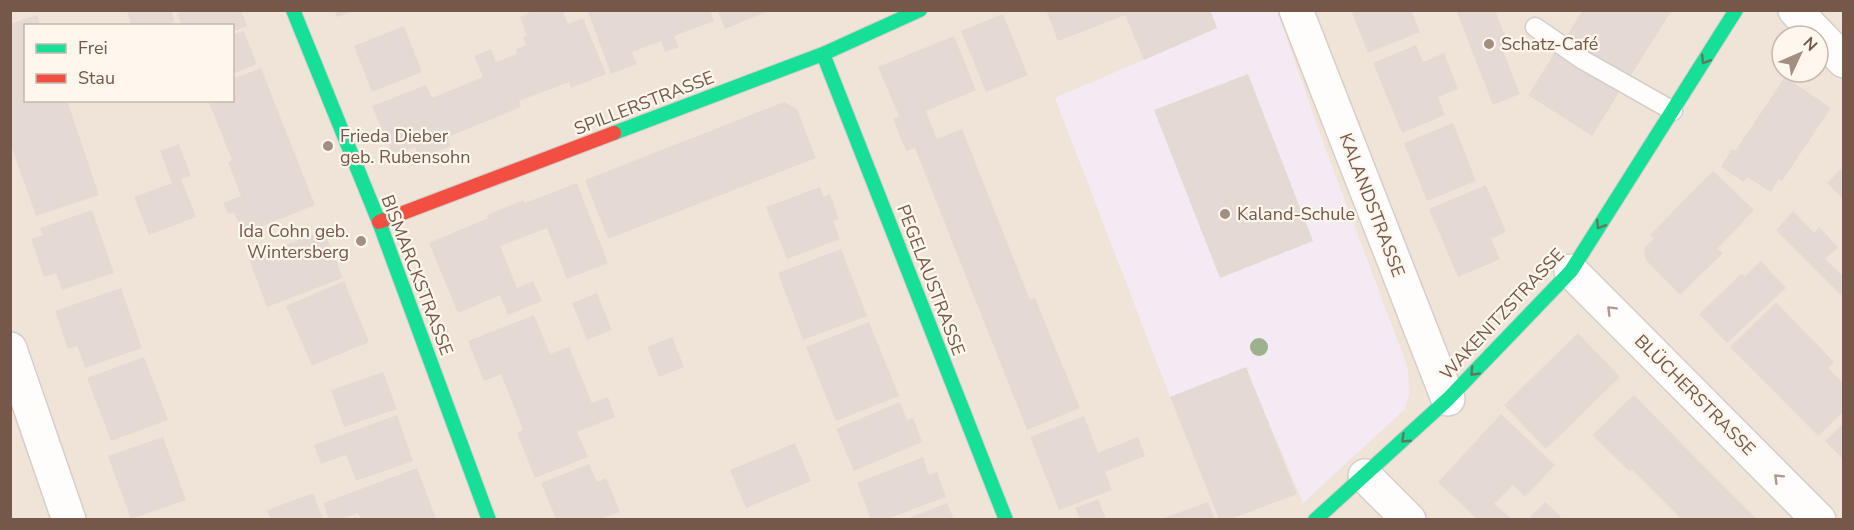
<svg xmlns="http://www.w3.org/2000/svg" width="1854" height="530" font-family="'Nunito Sans',sans-serif">
<style>
.residential{fill:#f0e4d8;fill-rule:evenodd}
.education{fill:#f3eaf3}
.building{fill:#e4dad3}
.lines{fill:none;stroke-linecap:round;stroke-linejoin:round}
.lane-casing{stroke:#d6cec8;stroke-width:21}
.street-casing{stroke:#d6cec8;stroke-width:36}
.fast-casing{stroke:#d6cec8;stroke-width:16}
.jam-casing{stroke:#d6cec8;stroke-width:16}
.lane{stroke:#fefdfc;stroke-width:18}
.street{stroke:#fefdfc;stroke-width:33}
.fast{stroke:#16e098;stroke-width:14}
.jam{stroke:#f24e42;stroke-width:14}
.tree{fill:#9eb18e}
.oneway{stroke:#5e7a5e}
.oneway2{stroke:#ac9a91}
.poi-dot{fill:#a38e82;stroke:#fff7ed;stroke-width:2}
.labels{text-anchor:middle;stroke-width:4.5;stroke-linejoin:round;paint-order:stroke}
.poi-label{font-size:18px;fill:#76584a;stroke:#fff7ed;text-anchor:start}
.street-label{font-size:18px;fill:#76584a;stroke:#fff7ed}
</style>
<rect width="100%" height="100%" fill="#f7f2eb"/>
<path class="residential" d="M 11,11 L 1843,11 L 1843,519 L 11,519 ZM 26,26 L 232,26 L 232,100 L 26,100 ZM 1782,36 L 1818,36 L 1818,72 L 1782,72 Z"/>
<path class="education" d="M 1210,11 L 1277,11 L 1326,150 L 1408,368 L 1409,395 L 1405,409 L 1303,503 L 1246,368 L 1170,397 L 1055,98 L 1217,28 Z"/>
<path class="building" d="M 127,10 L 171,10 L 175,21 L 164,26 L 131,26 Z
M 186,10 L 241,10 L 247,26 L 232,32 L 232,26 L 182,26 L 177,14 Z
M 334,10 L 354,10 L 354,11 L 337,17 Z
M 535,10 L 562,10 L 568,24 L 583,18 L 606,74 L 571,88 L 569,82 L 519,101 L 521,107 L 448,137 L 451,146 L 419,159 L 415,147 L 393,156 L 372,106 L 426,85 L 432,98 L 483,77 L 474,56 L 491,49 L 496,62 L 517,54 L 516,49 L 526,45 L 523,37 L 527,36 L 520,17 Z
M 592,10 L 710,10 L 714,21 L 674,36 L 679,47 L 665,52 L 661,41 L 632,52 L 637,64 L 611,74 L 588,12 Z
M 717,10 L 766,10 L 766,12 L 725,29 Z
M 1046,10 L 1210,10 L 1217,28 L 1144,60 L 1125,15 L 1058,41 Z
M 1351,10 L 1411,10 L 1420,32 L 1368,53 Z
M 1456,10 L 1502,10 L 1496,13 L 1508,43 L 1501,46 L 1520,94 L 1493,105 Z
M 1583,10 L 1672,10 L 1628,80 L 1564,40 Z
M 1003,14 L 1028,75 L 986,92 L 961,31 Z
M 37,15 L 41,26 L 26,26 L 26,100 L 67,100 L 99,195 L 36,216 L 10,143 L 10,24 Z
M 404,26 L 422,72 L 372,92 L 354,46 Z
M 244,31 L 257,64 L 232,74 L 232,35 Z
M 954,36 L 976,90 L 926,111 L 937,139 L 962,129 L 1030,300 L 1035,298 L 1080,408 L 1027,430 L 915,148 L 906,151 L 893,119 L 899,116 L 878,67 Z
M 1416,45 L 1423,62 L 1444,53 L 1458,89 L 1438,97 L 1445,115 L 1402,133 L 1373,63 Z
M 1556,51 L 1620,91 L 1592,136 L 1528,95 Z
M 261,68 L 315,205 L 243,234 L 234,212 L 228,214 L 223,203 L 241,196 L 228,162 L 232,160 L 208,100 L 232,100 L 232,79 Z
M 1248,74 L 1313,241 L 1220,278 L 1154,110 Z
M 1785,77 L 1831,108 L 1782,181 L 1779,179 L 1771,192 L 1747,177 L 1744,182 L 1721,167 L 1732,149 L 1735,151 Z
M 784,102 L 797,109 L 816,158 L 608,239 L 585,180 Z
M 1453,123 L 1476,181 L 1427,201 L 1404,143 Z
M 179,144 L 191,176 L 181,179 L 196,217 L 149,235 L 134,197 L 172,183 L 160,151 Z
M 1844,166 L 1844,200 L 1827,183 Z
M 1713,171 L 1754,210 L 1717,249 L 1723,253 L 1680,295 L 1645,259 L 1644,248 L 1654,239 L 1650,235 Z
M 577,183 L 608,263 L 567,279 L 547,228 L 500,246 L 517,288 L 533,281 L 542,301 L 508,315 L 500,295 L 458,313 L 429,243 L 488,218 L 487,215 L 523,200 L 525,203 Z
M 1486,185 L 1506,232 L 1491,239 L 1500,259 L 1458,277 L 1429,209 Z
M 820,187 L 823,197 L 830,194 L 839,219 L 833,221 L 840,239 L 787,259 L 766,207 Z
M 92,210 L 114,273 L 62,290 L 56,273 L 44,277 L 31,239 L 43,235 L 40,228 Z
M 1793,211 L 1814,233 L 1819,227 L 1838,247 L 1825,259 L 1844,277 L 1844,298 L 1776,230 Z
M 324,230 L 343,278 L 267,307 L 249,259 Z
M 841,249 L 867,316 L 803,340 L 778,273 Z
M 1761,261 L 1786,288 L 1727,343 L 1699,314 L 1742,273 L 1745,276 Z
M 344,281 L 369,342 L 312,366 L 286,306 Z
M 121,288 L 142,348 L 85,368 L 77,346 L 68,349 L 55,311 Z
M 597,293 L 612,330 L 587,340 L 572,303 Z
M 1776,302 L 1834,362 L 1828,368 L 1844,384 L 1844,411 L 1818,436 L 1730,347 Z
M 534,315 L 550,354 L 569,347 L 592,403 L 608,397 L 615,417 L 577,432 L 588,457 L 535,478 L 517,433 L 523,430 L 501,374 L 484,381 L 468,341 Z
M 869,322 L 899,396 L 836,421 L 806,347 Z
M 1578,333 L 1620,377 L 1546,449 L 1504,405 Z
M 672,337 L 684,367 L 659,377 L 647,347 Z
M 144,357 L 168,420 L 111,441 L 87,378 Z
M 1246,367 L 1297,494 L 1231,519 L 1219,519 L 1170,397 Z
M 383,372 L 397,409 L 344,427 L 331,390 Z
M 1634,395 L 1727,490 L 1757,519 L 1682,519 L 1632,469 L 1630,472 L 1592,435 Z
M 900,402 L 907,420 L 913,418 L 922,442 L 854,471 L 836,429 Z
M 1501,414 L 1555,465 L 1525,497 L 1513,485 L 1494,504 L 1512,519 L 1477,519 L 1438,482 Z
M 397,415 L 413,461 L 356,481 L 346,455 L 321,464 L 314,445 Z
M 1084,416 L 1098,453 L 1138,437 L 1145,456 L 1105,472 L 1112,490 L 1059,510 L 1030,437 Z
M 1844,423 L 1844,460 L 1825,441 Z
M 163,437 L 186,500 L 131,519 L 108,456 Z
M 795,443 L 811,481 L 746,508 L 730,470 Z
M 923,457 L 929,475 L 937,472 L 946,497 L 887,519 L 871,519 L 857,483 Z
M 589,464 L 597,482 L 606,478 L 620,512 L 600,519 L 556,519 L 541,483 Z
M 417,468 L 436,519 L 361,519 L 358,513 L 341,519 L 329,519 L 323,503 Z
M 313,493 L 323,519 L 271,519 L 267,510 Z
M 1098,499 L 1106,519 L 1080,519 L 1075,508 Z
M 1208,502 L 1215,519 L 1161,519 Z
M 1545,502 L 1563,519 L 1528,519 Z
M 947,503 L 954,519 L 906,519 Z"/>
<g class="lines">
<defs>
<path id="lane" d="M 1535,27 L 1583,60 L 1673,111"/>
<path id="street" d="M 1296,10 L 1448,399
M 1795,10 L 1844,61
M 1571,271 L 1819,520
M 10,349 L 69,520
M 1365,476 L 1409,520"/>
<path id="fast" d="M 293,10 L 379,222 L 489,520
M 823,54 L 1006,520
M 614,133 L 823,54 L 920,10
M 1315,520 L 1448,399 L 1571,271 L 1736,10"/>
<path id="jam" d="M 379,222 L 614,133"/>
</defs>
<use href="#lane" class="lane-casing"/>
<use href="#street" class="street-casing"/>
<use href="#fast" class="fast-casing"/>
<use href="#jam" class="jam-casing"/>
<use href="#lane" class="lane"/>
<use href="#street" class="street"/>
<use href="#fast" class="fast"/>
<use href="#jam" class="jam"/>
</g>
<circle class="tree" cx="1259" cy="347" r="9"/>
<defs><path id="oneway-chevron" d="M-2-3.5L2.5 0L-2 3.5" fill="none" stroke-width="1.6" stroke-linecap="round" stroke-linejoin="round" transform="scale(1.5)"/></defs>
<g class="oneway">
<use href="#oneway-chevron" transform="translate(1705 60) rotate(122)"/>
<use href="#oneway-chevron" transform="translate(1600 225) rotate(122)"/>
<use href="#oneway-chevron" transform="translate(1474 372) rotate(134)"/>
<use href="#oneway-chevron" transform="translate(1405 439) rotate(137)"/>
</g>
<g class="oneway2">
<use href="#oneway-chevron" transform="translate(1611 310) rotate(-135)"/>
<use href="#oneway-chevron" transform="translate(1778 478) rotate(-135)"/>
</g>
<g class="poi-dot">
<circle cx="1489" cy="44" r="6"/>
<circle cx="328" cy="146" r="6"/>
<circle cx="1225" cy="214" r="6"/>
<circle cx="361" cy="241" r="6"/>
</g>
<g class="labels">
<g class="poi-label">
<text x="1501" y="50">Schatz-Café</text>
<text x="340" y="142">Frieda Dieber<tspan x="340" dy="21">geb. Rubensohn</tspan></text>
<text x="1237" y="220">Kaland-Schule</text>
<text x="349" y="237" text-anchor="end">Ida Cohn geb.<tspan x="349" dy="21">Wintersberg</tspan></text>
</g>
<g class="street-label">
<text transform="translate(644 103) rotate(-21)" y="6">SPILLERSTRASSE</text>
<text transform="translate(1372 205) rotate(69)" y="6">KALANDSTRASSE</text>
<text transform="translate(417 275) rotate(69)" y="6">BISMARCKSTRASSE</text>
<text transform="translate(931 280) rotate(69)" y="6">PEGELAUSTRASSE</text>
<text transform="translate(1502 314) rotate(-47)" y="6">WAKENITZSTRASSE</text>
<text transform="translate(1695 395) rotate(45)" y="6">BLÜCHERSTRASSE</text>
</g>
</g>
<rect width="1854" height="530" fill="none" stroke="#76584a" stroke-width="24"/>
<rect x="24" y="24" width="210" height="78" fill="#fff7ed" stroke="#c8b7ac" stroke-width="1.5"/>
<rect x="36" y="44" width="30" height="9" fill="#16e098" stroke="#c8b7ac" stroke-width="1.5"/>
<text x="78" y="54" font-size="18" fill="#76584a">Frei</text>
<rect x="36" y="74" width="30" height="9" fill="#f24e42" stroke="#c8b7ac" stroke-width="1.5"/>
<text x="78" y="84" font-size="18" fill="#76584a">Stau</text>
<g transform="translate(1800 54) rotate(46)"><circle r="28" fill="#fff7ed" stroke="#c8b7ac" stroke-width="1.5"/>
<path d="M0-4.5L10 22L0 15L-10 22Z" fill="#a38e82"/>
<text y="-9" font-size="16" font-weight="bold" text-anchor="middle" fill="#76584a">N</text>
</g>
</svg>
